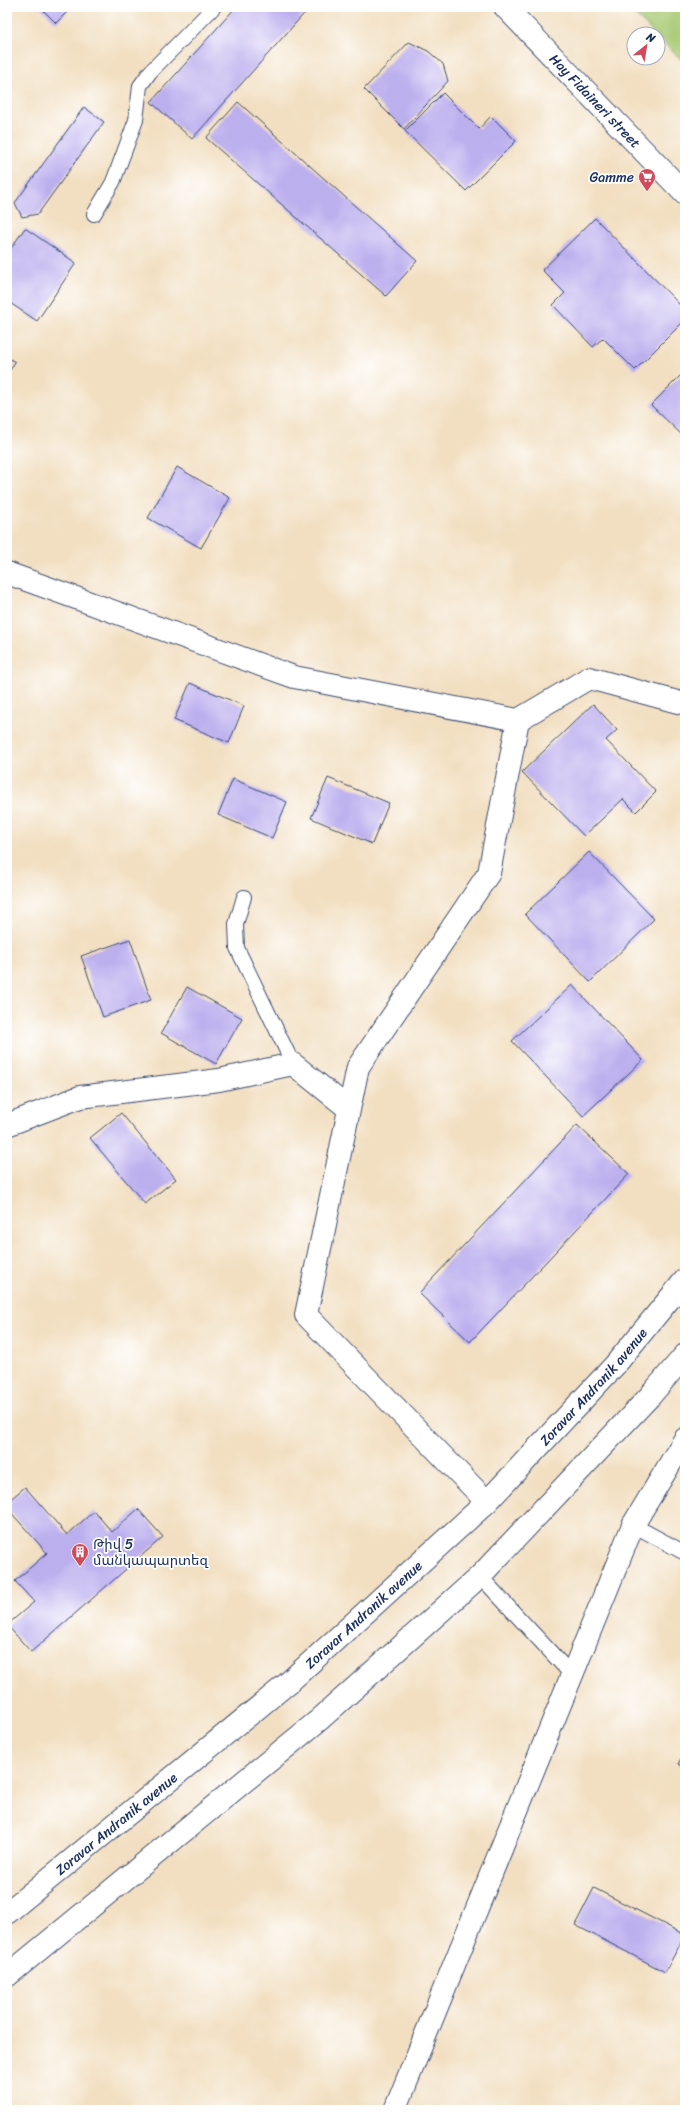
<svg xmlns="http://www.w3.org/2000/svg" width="692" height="2117" font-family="Sriracha,'Noto Sans Armenian',sans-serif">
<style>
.green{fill:#a7c973;stroke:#617c68}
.building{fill:#bbafee}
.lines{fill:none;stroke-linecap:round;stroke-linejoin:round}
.lane-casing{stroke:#3b496d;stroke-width:16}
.street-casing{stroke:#3b496d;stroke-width:24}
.primary-casing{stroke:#3b496d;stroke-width:24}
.lane{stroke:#fff;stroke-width:14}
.street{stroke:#fff;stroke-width:22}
.primary{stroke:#fff;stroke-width:22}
.labels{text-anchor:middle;stroke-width:3.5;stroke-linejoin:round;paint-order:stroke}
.street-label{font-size:14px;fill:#1b2f5e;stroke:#fff}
.poi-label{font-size:14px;fill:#1b2f5e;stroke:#fff;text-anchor:end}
</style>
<rect width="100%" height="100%" fill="#fff"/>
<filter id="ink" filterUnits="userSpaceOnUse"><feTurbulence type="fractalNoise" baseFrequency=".025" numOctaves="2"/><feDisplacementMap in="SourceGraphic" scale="8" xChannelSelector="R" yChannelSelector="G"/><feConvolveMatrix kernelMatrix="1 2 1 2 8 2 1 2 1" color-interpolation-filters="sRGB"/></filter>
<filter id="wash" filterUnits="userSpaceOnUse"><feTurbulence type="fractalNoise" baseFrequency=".012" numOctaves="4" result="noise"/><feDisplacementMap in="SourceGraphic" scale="16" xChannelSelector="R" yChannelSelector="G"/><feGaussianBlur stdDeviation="0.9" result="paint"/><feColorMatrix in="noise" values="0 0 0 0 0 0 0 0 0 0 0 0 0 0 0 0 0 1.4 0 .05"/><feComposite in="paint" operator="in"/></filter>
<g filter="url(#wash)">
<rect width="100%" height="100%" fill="#f2dfc1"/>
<path class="green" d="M 627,7 L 685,7 L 685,63 L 658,37 L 658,34 L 655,34 Z"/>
<g id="blocks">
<path class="building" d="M 40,7 L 72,7 L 56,23 Z
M 236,7 L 310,7 L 192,139 L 151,102 Z
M 409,42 L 428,51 L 443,64 L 448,81 L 404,129 L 364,89 Z
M 443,93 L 479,129 L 491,116 L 516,141 L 466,191 L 405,131 Z
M 238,102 L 417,261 L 386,296 L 206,138 Z
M 84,107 L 104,122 L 38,214 L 22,217 L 15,203 Z
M 595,218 L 685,310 L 685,320 L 635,370 L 603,338 L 593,347 L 553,305 L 565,293 L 542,270 Z
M 25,228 L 76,263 L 37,321 L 7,301 L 7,254 Z
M 7,357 L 15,362 L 7,375 Z
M 685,371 L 685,438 L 651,405 Z
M 177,467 L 230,498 L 201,548 L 148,518 Z
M 190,683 L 244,706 L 229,743 L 174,720 Z
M 593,704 L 617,730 L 606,740 L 656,792 L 636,812 L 623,799 L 584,836 L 522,772 Z
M 328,778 L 389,803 L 372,844 L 311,818 Z
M 233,779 L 287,802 L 272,838 L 218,815 Z
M 589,852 L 654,919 L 590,982 L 525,914 Z
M 130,939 L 151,1000 L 103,1017 L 81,956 Z
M 572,985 L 643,1060 L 583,1116 L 512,1041 Z
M 187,987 L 242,1018 L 216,1064 L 161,1033 Z
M 121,1113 L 176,1179 L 145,1204 L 90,1138 Z
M 577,1125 L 629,1174 L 470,1342 L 419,1293 Z
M 25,1487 L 67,1535 L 94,1511 L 112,1532 L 138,1509 L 163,1537 L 31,1652 L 7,1625 L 34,1602 L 15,1581 L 47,1553 L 7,1508 L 7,1502 Z
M 685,1751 L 685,1768 L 678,1764 Z
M 594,1888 L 685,1935 L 665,1972 L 575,1925 Z"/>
</g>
</g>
<g filter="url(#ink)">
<use href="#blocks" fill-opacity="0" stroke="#3b496d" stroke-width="1"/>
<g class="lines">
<defs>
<path id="lane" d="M 94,214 L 113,182 L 136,120 L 140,86 L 150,72 L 214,7
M 244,897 L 236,924 L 237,948 L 293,1064
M 633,1525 L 685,1553
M 480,1576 L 572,1675"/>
<path id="street" d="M 7,573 L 294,677 L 518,720 L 589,678 L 685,704
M 7,1125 L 80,1097 L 219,1080 L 293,1064 L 349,1109
M 487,1502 L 306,1315 L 358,1067 L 489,873 L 518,720
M 395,2110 L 633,1525 L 685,1439"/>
<g id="primary">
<path id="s1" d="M 505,7 L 685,194"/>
<path id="s2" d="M 7,1913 L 288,1683 L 487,1502 L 615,1365 L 685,1280"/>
<path d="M 7,1976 L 319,1720 L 480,1576 L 650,1396 L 685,1355"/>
</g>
</defs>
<use href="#lane" class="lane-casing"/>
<use href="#street" class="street-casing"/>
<use href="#primary" class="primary-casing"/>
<use href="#lane" class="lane"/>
<use href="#street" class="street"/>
<use href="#primary" class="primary"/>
</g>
</g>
<defs>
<symbol id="supermarket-pin" viewBox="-11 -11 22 30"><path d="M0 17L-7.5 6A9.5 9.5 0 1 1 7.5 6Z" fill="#d1495b" stroke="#fff"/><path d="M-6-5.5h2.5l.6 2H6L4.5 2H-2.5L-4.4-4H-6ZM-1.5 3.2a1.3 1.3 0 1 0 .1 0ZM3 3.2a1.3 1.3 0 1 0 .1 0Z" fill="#fff"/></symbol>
<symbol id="building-pin" viewBox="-11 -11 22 30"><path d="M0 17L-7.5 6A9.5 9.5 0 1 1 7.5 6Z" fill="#d1495b" stroke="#fff"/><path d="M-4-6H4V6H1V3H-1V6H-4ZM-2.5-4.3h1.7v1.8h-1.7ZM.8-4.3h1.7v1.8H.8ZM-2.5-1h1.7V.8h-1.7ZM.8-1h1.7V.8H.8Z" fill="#fff"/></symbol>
</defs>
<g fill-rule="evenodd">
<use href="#supermarket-pin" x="637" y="167" width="20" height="27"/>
<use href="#building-pin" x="70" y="1542" width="20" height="27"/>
</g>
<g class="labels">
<g class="street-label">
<text dy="5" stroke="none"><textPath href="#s1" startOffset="130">Hay Fidaineri street</textPath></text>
<text dy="5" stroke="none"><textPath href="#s2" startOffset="789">Zoravar Andranik avenue</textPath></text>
<text dy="5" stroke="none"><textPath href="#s2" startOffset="465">Zoravar Andranik avenue</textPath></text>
<text dy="5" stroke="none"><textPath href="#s2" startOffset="141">Zoravar Andranik avenue</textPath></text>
</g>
<g class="poi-label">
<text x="634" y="182">Gamme</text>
<text x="93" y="1549" text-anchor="start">Թիվ 5<tspan x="93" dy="16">մանկապարտեզ</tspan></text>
</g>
</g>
<rect width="692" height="2117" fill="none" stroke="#fff" stroke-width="24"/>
<g transform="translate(646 46) rotate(30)"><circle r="19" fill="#ffffff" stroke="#a4acbf"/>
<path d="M0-3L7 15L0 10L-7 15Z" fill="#d1495b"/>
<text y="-6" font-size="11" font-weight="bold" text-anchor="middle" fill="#1b2f5e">N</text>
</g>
</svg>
